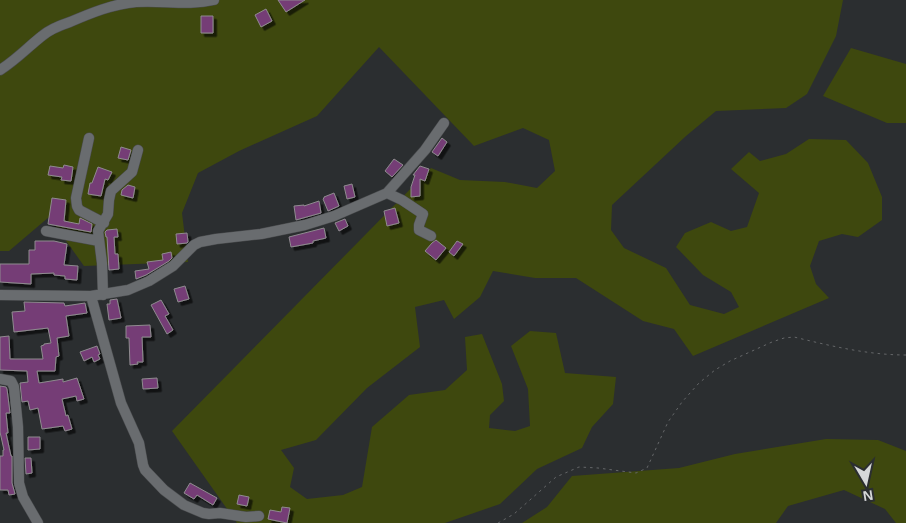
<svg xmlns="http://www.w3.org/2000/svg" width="906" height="523" font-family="Arial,sans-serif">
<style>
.green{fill:#3e480e}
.building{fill:#743d76;stroke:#8f8b8f;filter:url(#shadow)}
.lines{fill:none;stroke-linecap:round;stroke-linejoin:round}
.minor-casing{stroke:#4a4c4e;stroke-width:11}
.path{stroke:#656769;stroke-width:1;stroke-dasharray:2.5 4;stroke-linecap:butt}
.minor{stroke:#696c6f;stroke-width:10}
</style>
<defs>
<filter id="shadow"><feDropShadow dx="3.5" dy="3.5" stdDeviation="0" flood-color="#0009"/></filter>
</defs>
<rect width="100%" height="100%" fill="#2b2e30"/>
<path class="green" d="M 0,0 L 843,0 L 836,36 L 807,94 L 786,108 L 716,111 L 686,136 L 612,205 L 611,230 L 624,248 L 666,268 L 690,305 L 724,314 L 739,307 L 731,292 L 703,275 L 676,247 L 685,233 L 711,222 L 731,231 L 747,227 L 759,193 L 731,169 L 749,152 L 760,161 L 786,154 L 809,139 L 846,140 L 868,163 L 882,197 L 882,220 L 858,237 L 842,234 L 819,241 L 810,266 L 816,284 L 829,298 L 693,356 L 674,329 L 643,321 L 576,278 L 535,278 L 493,271 L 480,297 L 454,319 L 444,300 L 415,307 L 420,347 L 367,388 L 316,440 L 281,450 L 294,468 L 290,487 L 307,499 L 343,495 L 362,487 L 372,427 L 409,395 L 445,390 L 467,370 L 465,337 L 482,334 L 502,384 L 504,401 L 490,415 L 489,428 L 515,431 L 530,426 L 528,389 L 511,346 L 530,331 L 556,333 L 565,373 L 616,377 L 613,404 L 592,427 L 582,448 L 537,469 L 500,504 L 445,523 L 237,523 L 172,431 L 431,168 L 460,180 L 505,182 L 537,188 L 555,171 L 549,140 L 523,128 L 474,146 L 379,47 L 317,116 L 239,151 L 198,173 L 182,213 L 188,262 L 84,266 L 49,217 L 9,251 L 0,251 Z
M 851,48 L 906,64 L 906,123 L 887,123 L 823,96 Z
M 826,439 L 878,440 L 906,451 L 906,523 L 896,523 L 885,509 L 844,490 L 788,506 L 776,523 L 522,523 L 547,507 L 572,476 L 679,468 L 735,454 Z"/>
<path class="building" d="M 278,0 L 305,0 L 286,12 Z
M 266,9 L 272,21 L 261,27 L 255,15 Z
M 201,16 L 213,16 L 213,33 L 201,33 Z
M 442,138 L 447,142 L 438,156 L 432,152 Z
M 121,147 L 131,150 L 128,160 L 118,158 Z
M 394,159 L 403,165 L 392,177 L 385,171 Z
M 64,165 L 73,167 L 71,181 L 61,180 L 62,177 L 48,175 L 50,166 L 63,168 Z
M 420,166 L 429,169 L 425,181 L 420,179 L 420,196 L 411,197 L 411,187 L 415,175 L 413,175 Z
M 98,167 L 112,172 L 108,180 L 105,179 L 101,196 L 88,194 L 90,183 L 92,183 Z
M 352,184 L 355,197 L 347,199 L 344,186 Z
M 128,185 L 135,187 L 133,198 L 121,195 L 122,190 Z
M 334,193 L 339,206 L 328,211 L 323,199 L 324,198 L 324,197 Z
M 52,198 L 66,200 L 64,221 L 79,224 L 80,218 L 92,224 L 91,232 L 48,224 Z
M 319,201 L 321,213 L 296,220 L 294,206 L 304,205 L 304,206 Z
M 395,208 L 399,223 L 387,226 L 384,211 Z
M 345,219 L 348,226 L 339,231 L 335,223 Z
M 324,228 L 326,238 L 313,241 L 313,243 L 291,247 L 289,237 Z
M 117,229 L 118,237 L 114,237 L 115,254 L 118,254 L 119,269 L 109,270 L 107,237 L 106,237 L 105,232 L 107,230 Z
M 187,233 L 188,242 L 187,243 L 177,244 L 176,234 Z
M 436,240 L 446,248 L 436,260 L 425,251 L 432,243 Z
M 35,241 L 54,241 L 67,244 L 64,265 L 78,266 L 77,280 L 65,279 L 65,276 L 54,275 L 54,273 L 31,274 L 31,284 L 0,282 L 0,264 L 29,264 L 29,250 L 35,250 Z
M 457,241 L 463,244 L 454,256 L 449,252 Z
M 171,252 L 172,258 L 169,261 L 146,275 L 136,279 L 135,271 L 149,269 L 147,262 L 163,260 L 162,254 Z
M 185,286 L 189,299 L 178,302 L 174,289 Z
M 117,299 L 121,318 L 109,320 L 107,304 L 110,304 L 110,300 Z
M 161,300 L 169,314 L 165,316 L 173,330 L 167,334 L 151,305 Z
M 24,302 L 64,303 L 65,306 L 85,303 L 87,313 L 66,316 L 69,336 L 57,338 L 59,356 L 56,357 L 55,371 L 37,371 L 39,383 L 63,379 L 63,382 L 77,378 L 84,399 L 77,401 L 76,396 L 62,399 L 66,416 L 68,415 L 72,429 L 65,431 L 63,426 L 42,429 L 38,408 L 30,410 L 28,401 L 22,402 L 20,383 L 28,382 L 27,371 L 0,370 L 0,337 L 9,336 L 10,359 L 43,359 L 41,346 L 44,345 L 44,344 L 51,343 L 48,328 L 14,332 L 12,312 L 25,311 Z
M 150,325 L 151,337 L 142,337 L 143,362 L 137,362 L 138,364 L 130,365 L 129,338 L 126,338 L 126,326 Z
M 97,346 L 100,354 L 98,355 L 100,359 L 94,362 L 92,357 L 84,361 L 80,352 Z
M 157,378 L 158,388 L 143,389 L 142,379 Z
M 0,386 L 6,387 L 7,389 L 10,413 L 6,413 L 8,433 L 6,433 L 11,456 L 12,456 L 12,483 L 15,494 L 9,495 L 8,490 L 0,490 L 0,456 L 3,456 L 3,450 L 4,450 L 0,432 Z
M 28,437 L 40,437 L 40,449 L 28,450 Z
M 25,458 L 31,458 L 32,473 L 26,474 Z
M 190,483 L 217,498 L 213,505 L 197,495 L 194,499 L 184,493 Z
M 239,495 L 249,497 L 247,506 L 237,504 Z
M 282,507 L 290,508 L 287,523 L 268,519 L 270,510 L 281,512 Z"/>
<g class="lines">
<defs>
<path id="minor" d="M 0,70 C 16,60 28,47 42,36 C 50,29 61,25 70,22 C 91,13 113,4 136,2 C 162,0 188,6 214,0
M 89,138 L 76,198 L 77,206 L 79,210 L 104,223
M 387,193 L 402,200 L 423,214 L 419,225 L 419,230 L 431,236
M 46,231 L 99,241
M 0,295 L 91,296 L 128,290 L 149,281 L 173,266 L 194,245 L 200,242 L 216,239 L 261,234 L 305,225 L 334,216 L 387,193 L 425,150 L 444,123
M 103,295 L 102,263 L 98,231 L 108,214 L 109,200 L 111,191 L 132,172 L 138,150
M 91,296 L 121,403 L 139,443 L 143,465 L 145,470 L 164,490 L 184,505 L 203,513 L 209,514 L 220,513 L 246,517 L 259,516
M 0,379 L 11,381 L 14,387 L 18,427 L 19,483 L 23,497 L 38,523"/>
</defs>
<use href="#minor" class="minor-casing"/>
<path class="path" d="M 498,523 L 514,514 L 556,477 L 579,467 L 598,468 L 636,473 L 647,468 L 668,422 L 682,402 L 699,383 L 715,370 L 730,361 L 772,342 L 784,338 L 794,337 C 831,346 868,355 906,355"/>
<use href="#minor" class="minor"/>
</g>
<g transform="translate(866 483) rotate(171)" stroke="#2b2e30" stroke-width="4" paint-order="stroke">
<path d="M0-4L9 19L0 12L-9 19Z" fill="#d6d8d9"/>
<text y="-8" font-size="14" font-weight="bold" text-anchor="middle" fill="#d6d8d9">N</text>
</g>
</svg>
